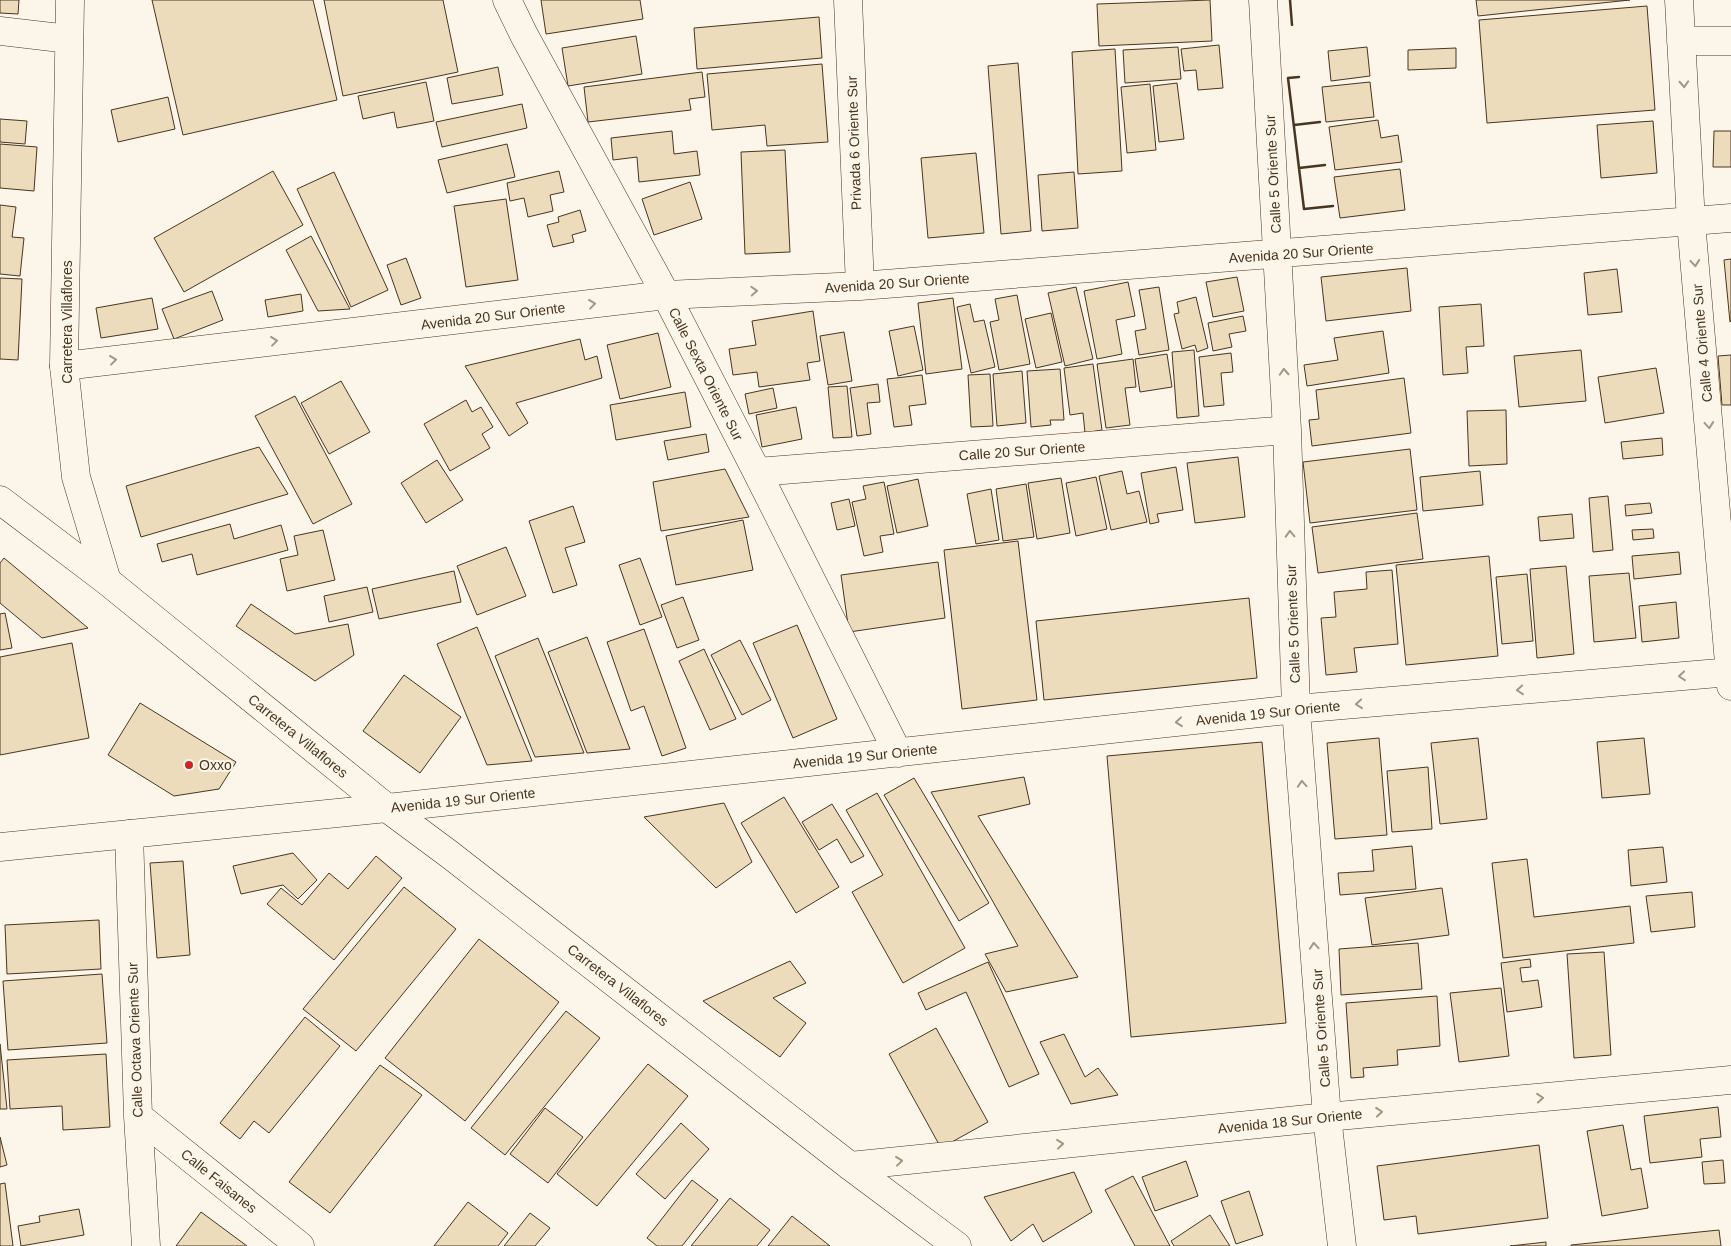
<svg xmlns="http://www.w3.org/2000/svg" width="1731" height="1246" font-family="Arial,sans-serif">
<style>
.building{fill:#ecdcbc;stroke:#4a3520}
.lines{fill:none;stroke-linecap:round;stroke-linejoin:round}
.street-casing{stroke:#4a3520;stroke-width:29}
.secondary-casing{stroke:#4a3520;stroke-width:29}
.street{stroke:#fbf6e9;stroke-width:28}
.secondary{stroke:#fbf6e9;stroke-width:28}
.wall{stroke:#4a3520;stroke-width:2.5}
.oneway{stroke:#a29684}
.poi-dot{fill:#c62828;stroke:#fbf6e9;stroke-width:2}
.labels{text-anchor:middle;stroke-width:4;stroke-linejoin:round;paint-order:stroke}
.street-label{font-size:14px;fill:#4a3520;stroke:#fbf6e9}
.poi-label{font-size:14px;fill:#4a3520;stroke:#fbf6e9;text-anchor:start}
</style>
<rect width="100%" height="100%" fill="#fbf6e9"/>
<path class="building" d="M 0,0 L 19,0 L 18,14 L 0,13 Z
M 152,0 L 313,0 L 337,100 L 183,135 Z
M 324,0 L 443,0 L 458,72 L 343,96 Z
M 541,0 L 640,0 L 643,19 L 546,34 Z
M 1210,0 L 1212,41 L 1099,46 L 1097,4 Z
M 1476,0 L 1630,0 L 1478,16 Z
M 1647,6 L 1655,110 L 1487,123 L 1479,20 Z
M 819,17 L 822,58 L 697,69 L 694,28 Z
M 636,36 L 642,74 L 568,86 L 562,48 Z
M 1219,45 L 1223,88 L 1198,90 L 1196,70 L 1184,71 L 1181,49 Z
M 1178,47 L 1181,79 L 1125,83 L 1123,50 Z
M 1367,47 L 1370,76 L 1331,81 L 1328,51 Z
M 1456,48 L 1456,68 L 1408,70 L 1408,50 Z
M 1115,49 L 1122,171 L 1078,174 L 1072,52 Z
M 1018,63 L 1031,231 L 1001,234 L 988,66 Z
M 822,64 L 828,142 L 767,146 L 765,125 L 712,130 L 707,74 Z
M 498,67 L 503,95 L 452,104 L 447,78 Z
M 702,72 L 705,97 L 689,99 L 691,110 L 588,122 L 584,87 Z
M 426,82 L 434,121 L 397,128 L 394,112 L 363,119 L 358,96 Z
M 1370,82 L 1374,117 L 1326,122 L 1322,87 Z
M 1177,83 L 1184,139 L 1159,142 L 1153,86 Z
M 1150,84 L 1156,150 L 1127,153 L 1121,87 Z
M 168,97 L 175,129 L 118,142 L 111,110 Z
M 522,104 L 527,128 L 442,147 L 436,122 Z
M 0,119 L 27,121 L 25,144 L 0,142 Z
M 1378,120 L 1381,138 L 1398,135 L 1402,162 L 1335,170 L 1329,127 Z
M 1653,121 L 1657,173 L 1601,178 L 1597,125 Z
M 672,131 L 674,154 L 697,151 L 700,175 L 639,182 L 637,157 L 613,160 L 611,138 Z
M 1714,131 L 1731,131 L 1731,167 L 1713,167 Z
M 0,144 L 37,147 L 34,191 L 0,188 Z
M 507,144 L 515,177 L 447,193 L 438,160 Z
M 785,150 L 790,252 L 745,254 L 741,152 Z
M 976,153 L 984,233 L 928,238 L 921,158 Z
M 1400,169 L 1405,210 L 1340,218 L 1334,177 Z
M 273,171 L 303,225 L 184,292 L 154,238 Z
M 559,171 L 564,192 L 550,195 L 553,211 L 528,217 L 524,198 L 510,201 L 507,183 Z
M 334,172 L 388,290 L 351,307 L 297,189 Z
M 1074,172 L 1078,228 L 1042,231 L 1038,175 Z
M 690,182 L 702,219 L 654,235 L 642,199 Z
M 506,199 L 518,280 L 466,287 L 454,206 Z
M 0,205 L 16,207 L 12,237 L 24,238 L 20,276 L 0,274 Z
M 580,210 L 586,231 L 572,235 L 574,242 L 553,247 L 547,225 L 559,222 L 558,217 Z
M 311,236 L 350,309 L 318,311 L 286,250 Z
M 406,258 L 421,298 L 401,305 L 387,265 Z
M 1731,259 L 1731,321 L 1730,322 L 1724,260 Z
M 1407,268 L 1411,311 L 1326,321 L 1321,277 Z
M 1617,269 L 1622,312 L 1588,315 L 1584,273 Z
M 1237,277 L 1244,311 L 1213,317 L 1206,282 Z
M 0,278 L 22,279 L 18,360 L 0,359 Z
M 1128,282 L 1135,316 L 1116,320 L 1122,354 L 1097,359 L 1084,291 Z
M 1076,287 L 1093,359 L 1065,366 L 1048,293 Z
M 1159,287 L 1169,350 L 1139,355 L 1135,331 L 1146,329 L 1139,290 Z
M 212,291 L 223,320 L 174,339 L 162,309 Z
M 301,294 L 303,311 L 268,317 L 265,300 Z
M 1017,295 L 1030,364 L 999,370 L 990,322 L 999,320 L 995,299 Z
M 1196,297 L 1208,348 L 1197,352 L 1195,345 L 1182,349 L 1174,314 L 1179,313 L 1177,302 Z
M 152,298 L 158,329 L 101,338 L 96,308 Z
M 953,298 L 962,369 L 926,374 L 918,303 Z
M 970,304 L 974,322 L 984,320 L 995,367 L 971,373 L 957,307 Z
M 1481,304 L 1484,346 L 1466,347 L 1468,373 L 1443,375 L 1439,307 Z
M 813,311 L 820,361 L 807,363 L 810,380 L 759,387 L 757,372 L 733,375 L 729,349 L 756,345 L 752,321 Z
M 1051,313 L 1062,362 L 1036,368 L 1025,319 Z
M 1243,316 L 1246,331 L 1229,334 L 1232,347 L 1213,351 L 1208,323 Z
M 914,326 L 923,370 L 898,376 L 889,331 Z
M 1383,331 L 1389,373 L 1307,386 L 1304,365 L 1338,360 L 1334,338 Z
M 844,332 L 852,381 L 828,385 L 820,336 Z
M 658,333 L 671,387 L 620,399 L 607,345 Z
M 580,339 L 585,360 L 597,356 L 602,378 L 516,403 L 528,423 L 509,436 L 465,366 Z
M 1194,350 L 1199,416 L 1177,418 L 1172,352 Z
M 1581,350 L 1586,401 L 1519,407 L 1514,356 Z
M 1231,353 L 1233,372 L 1221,373 L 1224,405 L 1204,407 L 1199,357 Z
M 1167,354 L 1172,387 L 1140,392 L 1135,359 Z
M 1731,355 L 1731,405 L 1722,405 L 1718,356 Z
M 1133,359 L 1136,387 L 1125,388 L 1130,425 L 1106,428 L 1097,364 Z
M 1093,364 L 1102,430 L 1085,433 L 1083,413 L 1070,415 L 1064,368 Z
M 1656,368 L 1664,413 L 1605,423 L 1598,377 Z
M 1060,369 L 1064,420 L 1050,420 L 1051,425 L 1031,427 L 1027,371 Z
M 1022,371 L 1026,423 L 997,426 L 993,374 Z
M 990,374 L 993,426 L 971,427 L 968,375 Z
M 922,375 L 926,404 L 909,406 L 912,425 L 894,427 L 887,379 Z
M 1404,378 L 1411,433 L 1312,446 L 1309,420 L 1319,419 L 1316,390 Z
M 341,381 L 370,432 L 329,454 L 301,403 Z
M 878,384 L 880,402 L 867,403 L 871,434 L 857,436 L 850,388 Z
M 847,386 L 852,437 L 833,438 L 828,387 Z
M 773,388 L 777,408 L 749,414 L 745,394 Z
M 685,392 L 691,427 L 616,440 L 610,405 Z
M 295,396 L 352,504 L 313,524 L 255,416 Z
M 466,400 L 472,412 L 481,407 L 493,427 L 482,434 L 490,448 L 450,471 L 424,424 Z
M 796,407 L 802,439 L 762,447 L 756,415 Z
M 1506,410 L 1507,464 L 1469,466 L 1467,411 Z
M 706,434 L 709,452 L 668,460 L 664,441 Z
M 1662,438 L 1663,455 L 1623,459 L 1621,442 Z
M 259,447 L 288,494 L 141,537 L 126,486 Z
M 1410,449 L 1417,510 L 1310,523 L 1303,462 Z
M 1238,457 L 1245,517 L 1195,523 L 1187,463 Z
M 437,460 L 463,500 L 426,523 L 401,483 Z
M 1176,467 L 1183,510 L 1157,514 L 1159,522 L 1150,524 L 1141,473 Z
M 725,469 L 749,517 L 661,531 L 653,482 Z
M 1122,471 L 1127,494 L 1139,491 L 1147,522 L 1111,530 L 1099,476 Z
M 1480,471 L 1483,505 L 1423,511 L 1420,477 Z
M 1096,477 L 1107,529 L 1076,536 L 1066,483 Z
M 1061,478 L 1070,533 L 1037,539 L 1028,483 Z
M 918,479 L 928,526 L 897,533 L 887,486 Z
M 884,482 L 894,534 L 880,536 L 883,552 L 864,556 L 852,502 L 866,499 L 863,486 Z
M 1026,484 L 1034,537 L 1003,541 L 996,489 Z
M 991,489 L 999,540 L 976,544 L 967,494 Z
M 1608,496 L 1613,550 L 1593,552 L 1589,498 Z
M 849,499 L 855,526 L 837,530 L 831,503 Z
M 1650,503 L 1652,513 L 1626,516 L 1625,505 Z
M 573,506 L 585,542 L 565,548 L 577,585 L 553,593 L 529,521 Z
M 1417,513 L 1423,559 L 1318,573 L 1312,527 Z
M 1572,514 L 1574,538 L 1540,541 L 1538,517 Z
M 743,520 L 753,570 L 676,585 L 666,536 Z
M 230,524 L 234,539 L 281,525 L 288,550 L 197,575 L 192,554 L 162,562 L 157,544 Z
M 1653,529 L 1654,538 L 1633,540 L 1632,530 Z
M 323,530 L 335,580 L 287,591 L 280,559 L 298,555 L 294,536 Z
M 1018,541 L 1037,700 L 962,709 L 944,550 Z
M 506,547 L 526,596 L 477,615 L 457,566 Z
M 1679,552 L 1681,574 L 1634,579 L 1632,556 Z
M 1489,556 L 1498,656 L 1406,665 L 1396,565 Z
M 4,558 L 88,628 L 42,638 L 0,603 L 0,563 Z
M 640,558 L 662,617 L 640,625 L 619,565 Z
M 938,562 L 945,618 L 849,632 L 841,575 Z
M 1566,566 L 1574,654 L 1537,658 L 1530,569 Z
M 1392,570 L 1398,644 L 1354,648 L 1357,672 L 1326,675 L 1321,618 L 1336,617 L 1334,592 L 1367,589 L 1366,572 Z
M 454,571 L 461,602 L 379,619 L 372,589 Z
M 1629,573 L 1636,638 L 1594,642 L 1589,576 Z
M 1527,574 L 1533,641 L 1502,644 L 1496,577 Z
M 367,587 L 373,612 L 329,622 L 324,596 Z
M 683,597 L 699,640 L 677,648 L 661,605 Z
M 1249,598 L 1257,678 L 1044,700 L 1036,621 Z
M 1676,602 L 1679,638 L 1642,642 L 1639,606 Z
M 251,604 L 295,634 L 348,624 L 354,655 L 315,681 L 236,626 Z
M 5,613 L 12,648 L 0,650 L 0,614 Z
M 797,625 L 837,719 L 793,738 L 753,643 Z
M 477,627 L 532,761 L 487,765 L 437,644 Z
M 644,629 L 686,748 L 662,756 L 644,706 L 631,711 L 607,642 Z
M 587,637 L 630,749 L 587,753 L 548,652 Z
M 538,638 L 584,753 L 535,757 L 495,656 Z
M 740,640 L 771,700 L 742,715 L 711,655 Z
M 72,643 L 89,738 L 0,755 L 0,657 Z
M 704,649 L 736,719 L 710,730 L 679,661 Z
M 404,675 L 461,717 L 420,773 L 363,731 Z
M 140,703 L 236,762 L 219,789 L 174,796 L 108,755 Z
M 1379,738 L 1387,835 L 1335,839 L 1327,743 Z
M 1478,738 L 1487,819 L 1440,824 L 1431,743 Z
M 1644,738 L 1650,794 L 1602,798 L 1597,742 Z
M 1262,742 L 1286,1023 L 1131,1037 L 1107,756 Z
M 1428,767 L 1432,829 L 1392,832 L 1387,771 Z
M 1024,777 L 1030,804 L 978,816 L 1078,977 L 1006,992 L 985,954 L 1018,946 L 931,792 Z
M 914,778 L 989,903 L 959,921 L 884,795 Z
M 877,793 L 965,948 L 903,983 L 852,892 L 883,875 L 846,810 Z
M 784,797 L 839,887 L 796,913 L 741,823 Z
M 724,803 L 752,862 L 716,888 L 644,817 Z
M 832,804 L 864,856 L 851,863 L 837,839 L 819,850 L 802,822 Z
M 1412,846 L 1416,889 L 1340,895 L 1338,873 L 1374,871 L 1372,850 Z
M 1663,847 L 1667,882 L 1631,886 L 1628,850 Z
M 293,853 L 317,880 L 298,899 L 283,885 L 241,894 L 233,866 Z
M 376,856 L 402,878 L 334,960 L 267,904 L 281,888 L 302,905 L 329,873 L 348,889 Z
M 1527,859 L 1534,917 L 1630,906 L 1634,943 L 1503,958 L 1492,863 Z
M 183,861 L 190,955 L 157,958 L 150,863 Z
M 404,887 L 456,929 L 356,1051 L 303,1009 Z
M 1442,888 L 1449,935 L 1372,945 L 1365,898 Z
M 1692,892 L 1695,927 L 1651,932 L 1646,896 Z
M 99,920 L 101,969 L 7,974 L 5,925 Z
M 479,939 L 559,1002 L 465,1121 L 385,1058 Z
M 1418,943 L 1422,989 L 1341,995 L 1339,949 Z
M 1604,952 L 1611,1055 L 1574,1058 L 1567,954 Z
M 1530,959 L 1531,967 L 1520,968 L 1522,982 L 1538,980 L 1542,1007 L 1507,1012 L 1501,963 Z
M 790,961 L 806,983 L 773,998 L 806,1023 L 780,1057 L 703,1001 Z
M 988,962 L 1039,1074 L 1009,1087 L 966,992 L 926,1010 L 918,993 Z
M 102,974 L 107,1043 L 8,1050 L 3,981 Z
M 1501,988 L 1509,1056 L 1459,1062 L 1450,993 Z
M 1437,996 L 1440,1046 L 1397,1050 L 1398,1065 L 1363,1068 L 1364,1077 L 1351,1078 L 1346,1003 Z
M 566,1011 L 600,1038 L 505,1155 L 471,1128 Z
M 305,1017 L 340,1046 L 269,1133 L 254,1121 L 240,1139 L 220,1123 Z
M 936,1028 L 988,1122 L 941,1148 L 889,1054 Z
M 1064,1034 L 1085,1077 L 1098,1068 L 1118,1095 L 1071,1104 L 1040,1042 Z
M 0,1044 L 7,1109 L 0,1109 Z
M 106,1054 L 110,1127 L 63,1130 L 62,1106 L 10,1109 L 7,1060 Z
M 648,1064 L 688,1096 L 597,1206 L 557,1174 Z
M 380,1065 L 422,1095 L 330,1213 L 289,1182 Z
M 1718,1107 L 1721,1137 L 1700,1139 L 1702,1157 L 1650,1163 L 1644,1116 Z
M 545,1108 L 583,1137 L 548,1183 L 510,1154 Z
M 681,1123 L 709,1149 L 665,1199 L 636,1174 Z
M 1623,1125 L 1631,1170 L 1641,1168 L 1648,1208 L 1602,1216 L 1587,1131 Z
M 0,1137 L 7,1165 L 0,1167 Z
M 1539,1145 L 1548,1218 L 1418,1234 L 1416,1216 L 1384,1220 L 1377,1166 Z
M 1723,1160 L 1725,1183 L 1704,1184 L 1702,1162 Z
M 1186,1161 L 1198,1196 L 1155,1211 L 1142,1177 Z
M 1074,1172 L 1092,1212 L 1043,1242 L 1033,1224 L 1011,1241 L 984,1197 Z
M 1133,1176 L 1170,1246 L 1135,1246 L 1105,1190 Z
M 692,1180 L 718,1200 L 682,1246 L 657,1246 L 647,1238 Z
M 5,1183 L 13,1246 L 0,1246 L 0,1184 Z
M 1249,1191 L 1263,1235 L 1236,1244 L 1221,1201 Z
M 730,1198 L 770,1230 L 757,1246 L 691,1246 Z
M 468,1202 L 508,1233 L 498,1246 L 434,1246 Z
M 79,1209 L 84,1235 L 21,1246 L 18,1226 L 40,1222 L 39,1216 Z
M 201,1212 L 247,1246 L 176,1246 Z
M 530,1213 L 550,1228 L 535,1246 L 504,1246 Z
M 1210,1215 L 1230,1246 L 1174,1246 L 1171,1241 Z
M 792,1216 L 830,1246 L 768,1246 Z
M 1719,1230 L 1721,1246 L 1571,1246 L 1571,1245 Z
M 1546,1242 L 1546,1246 L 1510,1246 Z"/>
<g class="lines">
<defs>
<path id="street" d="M 507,0 L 524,35 L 666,295 L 757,472 L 898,753
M 848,0 L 860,286
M 1263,0 L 1287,430 L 1296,709 L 1327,1117 L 1342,1246
M 1679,0 L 1691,222 L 1731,686
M 0,31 L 69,39
M 1681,41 L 1731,41
M 64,366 L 666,295 L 860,286 L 1731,218
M 757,472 L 1287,430
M 0,500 L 107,581
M 129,834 L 138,1116 L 146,1246
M 0,847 L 387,808 L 1296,709 L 1731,672
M 138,1116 L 300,1246
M 850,1166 L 1327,1117 L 1731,1080"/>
<path id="secondary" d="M 70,0 L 64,366 L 76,477 L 107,581 L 387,808 L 449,854 L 850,1166 L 957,1246"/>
</defs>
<use href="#street" class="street-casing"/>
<use href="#secondary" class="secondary-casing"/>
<use href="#street" class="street"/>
<use href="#secondary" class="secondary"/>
<path class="wall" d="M 1290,0 L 1292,25
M 1299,77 L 1288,78 L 1304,209 L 1333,206
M 1294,125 L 1320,122
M 1299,168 L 1325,165"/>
</g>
<defs><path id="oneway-chevron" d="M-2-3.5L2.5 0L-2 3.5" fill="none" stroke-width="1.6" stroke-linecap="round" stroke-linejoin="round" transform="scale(1.25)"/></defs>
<g class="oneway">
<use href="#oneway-chevron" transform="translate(1684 84) rotate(87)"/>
<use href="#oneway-chevron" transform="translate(1695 263) rotate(85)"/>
<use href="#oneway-chevron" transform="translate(754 291) rotate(-3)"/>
<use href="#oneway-chevron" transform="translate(592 304) rotate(-7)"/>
<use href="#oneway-chevron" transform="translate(274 341) rotate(-7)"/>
<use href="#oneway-chevron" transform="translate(113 360) rotate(-7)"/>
<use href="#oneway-chevron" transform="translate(1284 372) rotate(-93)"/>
<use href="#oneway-chevron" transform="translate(1709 425) rotate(85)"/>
<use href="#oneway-chevron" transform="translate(1290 534) rotate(-92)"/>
<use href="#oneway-chevron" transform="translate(1682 676) rotate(175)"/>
<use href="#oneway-chevron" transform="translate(1520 690) rotate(175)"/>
<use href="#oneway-chevron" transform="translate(1359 704) rotate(175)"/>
<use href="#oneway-chevron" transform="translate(1179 722) rotate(174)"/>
<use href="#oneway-chevron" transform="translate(1302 784) rotate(-94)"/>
<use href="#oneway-chevron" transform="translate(1314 946) rotate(-94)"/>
<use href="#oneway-chevron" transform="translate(1540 1098) rotate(-5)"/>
<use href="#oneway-chevron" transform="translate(1379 1112) rotate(-5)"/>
<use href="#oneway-chevron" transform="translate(1060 1144) rotate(-6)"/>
<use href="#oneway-chevron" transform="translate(899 1161) rotate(-6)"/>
</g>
<circle class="poi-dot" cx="189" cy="765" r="5"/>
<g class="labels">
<g class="street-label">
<text transform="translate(854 143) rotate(-92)" y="5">Privada 6 Oriente Sur</text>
<text transform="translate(1273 174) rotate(-93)" y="5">Calle 5 Oriente Sur</text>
<text transform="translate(1301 253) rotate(-4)" y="5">Avenida 20 Sur Oriente</text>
<text transform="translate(897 283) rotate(-4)" y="5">Avenida 20 Sur Oriente</text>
<text transform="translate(493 316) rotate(-7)" y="5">Avenida 20 Sur Oriente</text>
<text transform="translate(67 322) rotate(-90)" y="5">Carretera Villaflores</text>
<text transform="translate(1702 343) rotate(-95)" y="5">Calle 4 Oriente Sur</text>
<text transform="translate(706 374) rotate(63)" y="5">Calle Sexta Oriente Sur</text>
<text transform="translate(1022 451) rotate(-4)" y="5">Calle 20 Sur Oriente</text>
<text transform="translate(1293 624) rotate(-92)" y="5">Calle 5 Oriente Sur</text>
<text transform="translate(1268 713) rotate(-6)" y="5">Avenida 19 Sur Oriente</text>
<text transform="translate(298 736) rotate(39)" y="5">Carretera Villaflores</text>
<text transform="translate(865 756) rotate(-6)" y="5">Avenida 19 Sur Oriente</text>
<text transform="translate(463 800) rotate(-6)" y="5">Avenida 19 Sur Oriente</text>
<text transform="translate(618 985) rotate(38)" y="5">Carretera Villaflores</text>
<text transform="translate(1321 1028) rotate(-94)" y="5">Calle 5 Oriente Sur</text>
<text transform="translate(135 1040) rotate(-92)" y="5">Calle Octava Oriente Sur</text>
<text transform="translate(1290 1121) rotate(-6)" y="5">Avenida 18 Sur Oriente</text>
<text transform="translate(219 1181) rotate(39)" y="5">Calle Faisanes</text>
</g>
<g class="poi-label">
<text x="199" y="770">Oxxo</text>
</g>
</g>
</svg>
